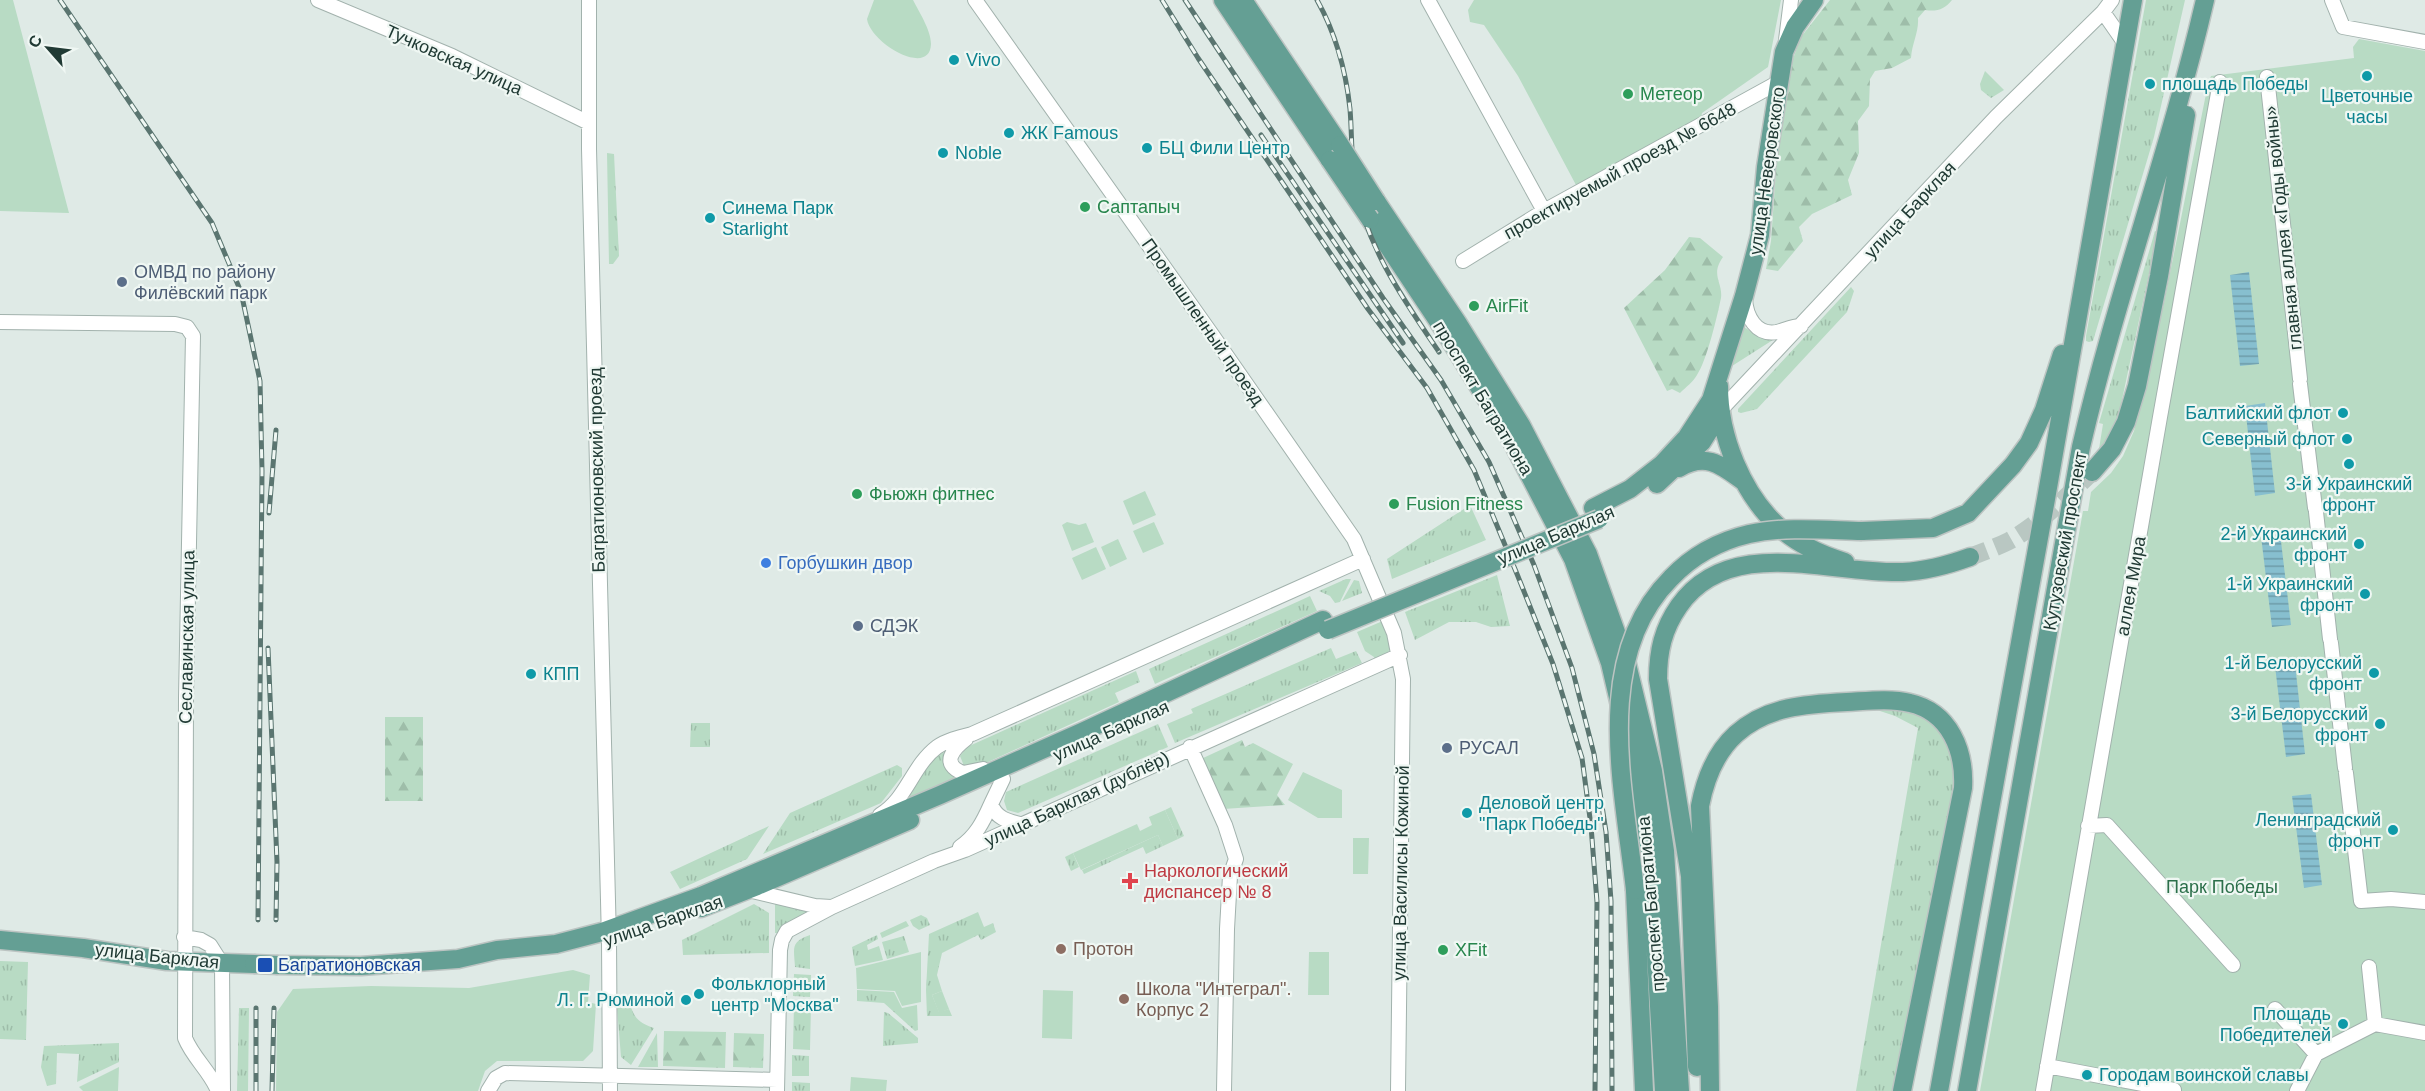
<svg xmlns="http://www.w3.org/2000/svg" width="2425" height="1091" font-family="Arial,sans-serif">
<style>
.grass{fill:url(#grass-tufts)}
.forest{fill:url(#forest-firs)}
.park{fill:#b8dbc4}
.water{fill:url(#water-rules)}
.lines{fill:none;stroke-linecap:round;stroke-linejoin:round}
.major-tunnel{stroke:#b9c7c2;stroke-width:18;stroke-dasharray:18 9;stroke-linecap:butt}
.minor-casing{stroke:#a2b2ad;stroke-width:16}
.major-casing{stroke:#bcc4c2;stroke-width:21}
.minor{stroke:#fff;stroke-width:14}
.major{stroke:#649f94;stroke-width:18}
.rail-casing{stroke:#5a7570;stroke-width:5}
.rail{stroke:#eff7f3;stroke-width:3;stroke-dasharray:9;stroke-linecap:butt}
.major-bridge-casing{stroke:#bcc4c2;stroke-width:21;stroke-linecap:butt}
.major-bridge{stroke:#649f94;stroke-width:18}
.culture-dot{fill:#0f9aa8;stroke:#eff7f3;stroke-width:2}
.leisure-dot{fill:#2e9e5b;stroke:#eff7f3;stroke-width:2}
.service-dot{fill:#5c6f8a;stroke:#eff7f3;stroke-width:2}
.shop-dot{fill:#3f7fe0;stroke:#eff7f3;stroke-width:2}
.health-dot{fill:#e0444e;stroke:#eff7f3;stroke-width:2}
.education-dot{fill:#8d6e63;stroke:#eff7f3;stroke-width:2}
.transit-dot{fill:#1a4fb4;stroke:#eff7f3;stroke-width:2}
.labels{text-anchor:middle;stroke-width:4.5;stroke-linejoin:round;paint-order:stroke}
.street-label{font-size:18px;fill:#203a34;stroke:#eff7f3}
.culture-label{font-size:18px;fill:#0d838f;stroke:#eff7f3;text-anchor:start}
.leisure-label{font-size:18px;fill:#27864d;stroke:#eff7f3;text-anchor:start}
.service-label{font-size:18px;fill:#4e5e75;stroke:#eff7f3;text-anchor:start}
.shop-label{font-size:18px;fill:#366cbe;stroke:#eff7f3;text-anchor:start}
.health-label{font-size:18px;fill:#be3a42;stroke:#eff7f3;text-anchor:start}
.park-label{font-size:18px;fill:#2c6f4a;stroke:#eff7f3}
.education-label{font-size:18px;fill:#785e54;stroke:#eff7f3;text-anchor:start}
.transit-label{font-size:18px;fill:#164399;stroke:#eff7f3;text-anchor:start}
</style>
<defs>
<pattern id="grass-tufts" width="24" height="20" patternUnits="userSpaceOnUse" patternTransform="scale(1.5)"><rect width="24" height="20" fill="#b8dbc4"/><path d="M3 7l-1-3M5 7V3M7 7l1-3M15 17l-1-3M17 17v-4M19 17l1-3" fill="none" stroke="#9ebda9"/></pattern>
<pattern id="forest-firs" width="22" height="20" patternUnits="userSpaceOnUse" patternTransform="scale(1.5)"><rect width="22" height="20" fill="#b8dbc4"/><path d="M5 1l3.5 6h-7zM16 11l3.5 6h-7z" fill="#9ebda9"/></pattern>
<pattern id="water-rules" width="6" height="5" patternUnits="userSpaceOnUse" patternTransform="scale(1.5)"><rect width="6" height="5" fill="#87bfcf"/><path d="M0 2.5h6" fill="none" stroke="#6e9ca9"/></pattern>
</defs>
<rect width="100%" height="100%" fill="#dfeae6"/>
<path class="grass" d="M 2146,0 L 2185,0 L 2154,137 L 2093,341 L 2089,342 L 2086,341 L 2086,336 Z
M 1985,71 L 2004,90 L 1991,98 L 1981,90 L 1980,84 Z
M 607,153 L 614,154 L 619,256 L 613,264 L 609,264 Z
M 2155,231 L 2158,232 L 2120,409 L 2111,433 L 2098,455 L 2103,424 L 2099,423 Z
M 1851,287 L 1854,291 L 1847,312 L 1757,409 L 1741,413 L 1738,412 L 1738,409 Z
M 1744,327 L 1758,336 L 1776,338 L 1732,366 Z
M 1470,505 L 1486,540 L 1392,579 L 1387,559 Z
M 1497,575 L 1510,626 L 1491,627 L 1476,622 L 1449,622 L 1415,640 L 1405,612 Z
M 1346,579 L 1351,579 L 1340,602 L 1335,603 L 1330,596 L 1319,591 Z
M 1354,580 L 1359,581 L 1362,593 L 1342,601 Z
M 1310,596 L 1317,611 L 1155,684 L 1149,669 Z
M 1385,620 L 1394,642 L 1384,659 L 1376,664 L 1374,657 L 1365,651 L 1357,632 Z
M 1331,648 L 1336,659 L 1356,651 L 1362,663 L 1175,743 L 1167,724 L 1193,713 L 1191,709 Z
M 1136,671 L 1140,682 L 1115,693 L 1119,702 L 975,768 L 964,766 L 960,756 L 967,747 Z
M 1909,708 L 1945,730 L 1958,777 L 1916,973 L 1897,1091 L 1856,1091 L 1918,728 L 1895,716 L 1874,709 Z
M 691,723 L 710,723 L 710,747 L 690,747 Z
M 1158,724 L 1168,747 L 1018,813 L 1007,810 L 1004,801 L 1006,792 Z
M 946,752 L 959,778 L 906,800 C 914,788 931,753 946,752 Z
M 897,765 L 902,768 L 902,776 L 881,803 L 763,854 L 790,813 Z
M 1171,807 L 1184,836 L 1178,839 L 1165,810 Z
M 769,826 L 747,859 L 680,889 L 670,872 Z
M 1158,835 L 1163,846 L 1146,854 L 1143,847 L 1084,874 L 1082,870 Z
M 1073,853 L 1079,867 L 1071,871 L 1065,857 Z
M 754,904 L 769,913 L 769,953 L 683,955 L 682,940 Z
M 775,904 L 814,911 L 791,922 L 778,933 L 775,933 Z
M 978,912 L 984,927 L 993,923 L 996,932 L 981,940 L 978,935 L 942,953 L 937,975 L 942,991 L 932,995 L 939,1012 L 949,1009 L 952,1016 L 927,1016 L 926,990 L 929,934 Z
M 921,915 L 927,918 L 930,925 L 919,930 L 913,926 L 910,920 Z
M 906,921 L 909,926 L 882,938 L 880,933 Z
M 810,935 L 810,969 L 795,967 C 794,948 790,942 810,935 Z
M 877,935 L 878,939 L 867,945 L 868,950 L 879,946 L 883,960 L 855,966 L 852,947 Z
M 904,936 L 909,952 L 887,959 L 882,942 Z
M 0,961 L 28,962 L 26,1040 L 0,1039 Z
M 794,974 L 811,975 L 810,997 L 793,996 Z
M 857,990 L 894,992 L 902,1008 L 917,1005 L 918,1030 L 915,1031 L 884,1003 L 857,1001 Z
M 794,1004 L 811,1004 L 810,1050 L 793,1049 Z
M 631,1007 C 635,1020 642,1024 654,1028 L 631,1065 L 621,1057 L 617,1008 Z
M 239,1008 L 249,1008 L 248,1091 L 237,1091 Z
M 884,1012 L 888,1013 L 918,1038 L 918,1043 L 883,1046 Z
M 657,1033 L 658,1067 L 638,1067 Z
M 119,1043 L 119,1062 L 77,1082 L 79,1054 L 57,1053 L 56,1084 L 47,1086 L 41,1067 L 44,1046 Z
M 792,1055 L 809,1056 L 809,1076 L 792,1076 Z
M 792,1082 L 810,1083 L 810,1091 L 792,1091 Z"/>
<path class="forest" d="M 1830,0 L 1952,0 C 1945,9 1937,12 1925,10 L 1918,18 C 1919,32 1912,43 1911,58 L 1892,68 L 1875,71 L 1870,79 L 1869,106 L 1858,121 L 1859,153 L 1848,180 L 1852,195 L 1812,214 L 1799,227 L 1803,241 L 1778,271 L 1766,269 L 1771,241 L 1778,142 L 1790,67 L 1801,37 Z
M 1689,237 L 1700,238 L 1723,257 C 1710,275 1723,282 1721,298 C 1717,317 1707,360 1697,375 C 1693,382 1686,387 1680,393 L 1672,389 L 1667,391 L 1624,308 L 1665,270 Z
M 385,717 L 423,717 L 423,801 L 385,801 Z
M 1242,740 L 1245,747 L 1253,743 L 1293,764 L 1277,795 L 1285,805 L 1223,809 L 1201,759 Z
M 664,1031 L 726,1032 L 725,1068 L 663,1066 Z
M 734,1033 L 764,1034 L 763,1068 L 733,1067 Z"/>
<path class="park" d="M 0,0 L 13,0 L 69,213 L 0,211 Z
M 874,0 L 913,0 C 919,12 931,30 931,44 C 930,78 870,43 867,19 Z
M 1474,0 L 1781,0 L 1768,67 L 1702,113 L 1701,118 L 1576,185 L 1518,76 L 1484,25 L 1470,22 L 1468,10 Z
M 2359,39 L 2425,51 L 2425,1091 L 1980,1091 L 2083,511 L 2088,511 L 2091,492 L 2111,473 L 2123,456 L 2134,431 L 2164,303 L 2208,84 L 2211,76 L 2354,58 L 2353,47 Z
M 1145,491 L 1156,515 L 1133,525 L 1123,501 Z
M 1067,522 L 1079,525 L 1086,523 L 1094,542 L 1072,551 L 1062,525 Z
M 1154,522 L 1164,544 L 1143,553 L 1133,531 Z
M 1118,539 L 1127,559 L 1110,567 L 1101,547 Z
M 1096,547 L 1106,569 L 1082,580 L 1072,558 Z
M 1303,772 L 1342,790 L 1342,818 L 1318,818 L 1288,800 Z
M 1165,810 L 1178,839 L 1163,846 L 1158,835 L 1081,870 L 1073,853 L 1137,824 L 1140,831 L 1152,825 L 1149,817 Z
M 1353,838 L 1369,838 L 1368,874 L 1353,874 Z
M 921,952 L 921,1002 L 902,1006 L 895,991 L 857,989 L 856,968 Z
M 1309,952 L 1329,952 L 1329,995 L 1308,995 Z
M 573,970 L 590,975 L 588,1002 L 596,1004 L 593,1051 L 583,1061 L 497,1061 L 485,1071 L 478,1091 L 276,1091 L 277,1012 L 293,989 L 371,986 L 469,988 Z
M 1043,990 L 1073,991 L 1072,1039 L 1042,1038 Z
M 942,991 L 949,1009 L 939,1013 L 932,995 Z
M 119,1067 L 118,1091 L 83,1091 L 79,1087 Z
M 851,1077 L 887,1080 L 886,1091 L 850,1091 Z"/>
<path class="water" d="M 2249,272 L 2259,364 L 2240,366 L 2230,275 Z
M 2265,403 L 2275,493 L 2255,496 L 2245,406 Z
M 2280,533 L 2291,625 L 2272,627 L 2261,536 Z
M 2295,664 L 2305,754 L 2286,757 L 2275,666 Z
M 2311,794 L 2322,885 L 2304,888 L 2292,796 Z"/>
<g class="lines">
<path class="major-tunnel" d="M 1970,557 C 1983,552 1997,547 2009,541 C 2041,523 2067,496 2092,472"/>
<defs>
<path id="minor" d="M 318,0 L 452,56 L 589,123
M 589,0 L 589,149 L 609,940 L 610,1091
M 975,0 L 1213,336 L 1354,539 L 1394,633 L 1403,679 L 1398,1091
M 1428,0 L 1544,211
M 2332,0 L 2343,27 L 2425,42
M 2103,12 L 2126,45
M 1786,40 L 1791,0
M 2267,77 L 2300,379
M 1463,261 L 1544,211 L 1779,82
M 1745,299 C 1746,316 1756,336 1777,332 C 1785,330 1792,326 1801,326
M 0,322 L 175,324 L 187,327 L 193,336 L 186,698 L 185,1038 C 193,1058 210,1071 218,1091
M 2300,384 L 2315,508
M 1716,415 L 1996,117 L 2103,12 L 2112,0
M 2316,512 L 2330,639
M 2331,643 L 2345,768
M 966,739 C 953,749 940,764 963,773 L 983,769
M 1190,747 L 1225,825 L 1236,859 L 1230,876 L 1227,929 L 1224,1091
M 2346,773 L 2361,901 L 2391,899 L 2425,902
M 1003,779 L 991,804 C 996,818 1007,821 1020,824
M 880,815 C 907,799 912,766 937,747 C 947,740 960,737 972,734 L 1363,559
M 2088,826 L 2107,825 L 2233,965
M 960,847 C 976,836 983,822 991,804
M 748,890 L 815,906 L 831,907
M 184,937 L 201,940 L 210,945 L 222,964 L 223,1091
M 2369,967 L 2375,1024
M 2275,1009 L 2316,1054
M 2047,1066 L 2174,1090
M 488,1091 L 496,1078 L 505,1073 L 777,1080
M 777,1091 L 780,950 L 782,940 L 787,931 L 832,907 L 934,861 L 965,850 L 1400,655
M 2043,1091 L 2160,417 L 2220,82
M 2297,1091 L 2316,1054 L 2375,1024 L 2425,1033"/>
<path id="major" d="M 1223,0 L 1330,160
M 1243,0 L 1340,145
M 1376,201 L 1457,322 L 1521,425 L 1588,554 L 1626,660 L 1653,771 L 1665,851 L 1680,1091
M 1370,219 L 1444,330 L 1508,434 L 1573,559 L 1610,663 L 1636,774 L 1650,853 L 1664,1091
M 1719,386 C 1719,436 1742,494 1780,528 C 1799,545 1822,555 1845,562
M 1679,468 C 1706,452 1721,465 1743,481
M 2092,472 L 2112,449 L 2126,422 L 2137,386 L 2159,276 L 2186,115
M 1657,484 L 1702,442 L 1721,412
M 1593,508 L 1630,489 L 1662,464 L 1687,437 L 1711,400 L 1744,296 L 1760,235 L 1766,167 L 1784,52 L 1795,27 L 1814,0
M 1862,531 L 1933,528 L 1968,513 L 2013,465 L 2029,443 L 2044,410 L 2062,354
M 1635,890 L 1644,1091
M 701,908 L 757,886 L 910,820
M 0,940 L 83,948 L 167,961 L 254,964
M 278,965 L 361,966 L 458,959 L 497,950 L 556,944 L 602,932 L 701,896 L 940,795 L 1082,732 L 1323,620
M 1697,1067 L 1690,876 L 1658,679 C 1658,651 1663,629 1679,606 C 1730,533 1831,575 1903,572 C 1926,571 1948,565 1970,557
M 1710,1091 L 1709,1007 L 1700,806 C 1705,780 1715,753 1736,734 C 1767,706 1807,704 1847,702 C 1867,701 1890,698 1910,703 C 1950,712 1965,751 1963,788 L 1902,1091
M 1939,1091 L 2046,499 L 2133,0
M 1967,1091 L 2081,447 C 2116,296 2170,151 2205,0"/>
</defs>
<use href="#minor" class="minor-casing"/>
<use href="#major" class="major-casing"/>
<use href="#minor" class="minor"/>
<use href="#major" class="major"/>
<defs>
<path id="rail" d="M 60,0 L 212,223 L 241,292 L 260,381 L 262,471 L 258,920
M 1162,0 L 1198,58 L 1368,309 L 1427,388 L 1474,470 L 1517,574 L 1553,664 L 1582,758 L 1591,826 L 1597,902 L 1595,1091
M 1185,0 L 1383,298 L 1441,380 L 1489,462 L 1534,565 L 1572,668 L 1594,754 L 1606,832 L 1611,901 L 1612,1091
M 1317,0 C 1335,32 1346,72 1350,109 C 1352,133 1351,158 1355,181 C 1365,245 1403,299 1439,352
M 1261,135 L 1403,343
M 269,513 L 276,430
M 268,648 L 277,862 L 276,920
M 256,1091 L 256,1008
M 272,1091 L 274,1008"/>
</defs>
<use href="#rail" class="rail-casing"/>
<use href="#rail" class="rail"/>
<defs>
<path id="major-bridge" d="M 1340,145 L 1376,201
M 1330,160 L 1370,219
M 1328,630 L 1599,519
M 1635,890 C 1624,789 1591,658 1671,578 C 1692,556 1719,541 1749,534 C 1786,526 1825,530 1862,531
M 254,964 L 278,965"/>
</defs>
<use href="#major-bridge" class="major-bridge-casing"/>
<use href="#major-bridge" class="major-bridge"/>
</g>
<g class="culture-dot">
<circle cx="954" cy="60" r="6"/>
<circle cx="2367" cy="76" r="6"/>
<circle cx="2150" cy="84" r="6"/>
<circle cx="1009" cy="133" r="6"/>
<circle cx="1147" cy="148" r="6"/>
<circle cx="943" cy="153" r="6"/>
<circle cx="710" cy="218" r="6"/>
<circle cx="2343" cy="413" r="6"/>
<circle cx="2347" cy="439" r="6"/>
<circle cx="2349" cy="464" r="6"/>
<circle cx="2359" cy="544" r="6"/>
<circle cx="2365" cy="594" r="6"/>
<circle cx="2374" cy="673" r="6"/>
<circle cx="531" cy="674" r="6"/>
<circle cx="2380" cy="724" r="6"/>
<circle cx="1467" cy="813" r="6"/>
<circle cx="2393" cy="830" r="6"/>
<circle cx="699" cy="994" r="6"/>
<circle cx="686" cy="1000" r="6"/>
<circle cx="2343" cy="1024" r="6"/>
<circle cx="2087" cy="1075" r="6"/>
</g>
<g class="leisure-dot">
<circle cx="1628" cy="94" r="6"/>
<circle cx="1085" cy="207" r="6"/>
<circle cx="1474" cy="306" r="6"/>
<circle cx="857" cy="494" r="6"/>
<circle cx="1394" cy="504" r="6"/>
<circle cx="1443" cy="950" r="6"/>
</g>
<g class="service-dot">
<circle cx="122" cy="282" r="6"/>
<circle cx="858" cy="626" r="6"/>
<circle cx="1447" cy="748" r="6"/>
</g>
<circle class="shop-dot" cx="766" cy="563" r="6"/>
<path class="health-dot" d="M1127 872h6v6h6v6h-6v6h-6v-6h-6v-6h6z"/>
<g class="education-dot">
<circle cx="1061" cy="949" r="6"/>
<circle cx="1124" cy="999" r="6"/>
</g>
<rect class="transit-dot" x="257" y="957" width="16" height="16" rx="3"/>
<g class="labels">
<g class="street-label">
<text transform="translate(454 60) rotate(24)" y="6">Тучковская улица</text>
<text transform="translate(1620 171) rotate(-29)" y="6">проектируемый проезд № 6648</text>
<text transform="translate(1767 171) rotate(-82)" y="6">улица Неверовского</text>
<text transform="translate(1910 210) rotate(-47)" y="6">улица Барклая</text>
<text transform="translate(2283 228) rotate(-96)" y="6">главная аллея «Годы войны»</text>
<text transform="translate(1203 322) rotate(55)" y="6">Промышленный проезд</text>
<text transform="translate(1483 398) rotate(59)" y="6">проспект Багратиона</text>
<text transform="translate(597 470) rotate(-91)" y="6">Багратионовский проезд</text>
<text transform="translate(1556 535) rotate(-23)" y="6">улица Барклая</text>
<text transform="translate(2065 541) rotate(-80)" y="6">Кутузовский проспект</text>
<text transform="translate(2131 586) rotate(-80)" y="6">аллея Мира</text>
<text transform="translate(187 637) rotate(-89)" y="6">Сеславинская улица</text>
<text transform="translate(1111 731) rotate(-24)" y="6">улица Барклая</text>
<text transform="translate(1077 799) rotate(-25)" y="6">улица Барклая (дублёр)</text>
<text transform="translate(1401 873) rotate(-89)" y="6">улица Василисы Кожиной</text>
<text transform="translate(1651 904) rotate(-95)" y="6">проспект Багратиона</text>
<text transform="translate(663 921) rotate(-19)" y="6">улица Барклая</text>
<text transform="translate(157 956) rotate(6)" y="6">улица Барклая</text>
</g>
<g class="culture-label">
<text x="966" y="66">Vivo</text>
<text x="2162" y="90">площадь Победы</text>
<text x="2367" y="102" text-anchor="middle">Цветочные<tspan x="2367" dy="21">часы</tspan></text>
<text x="1021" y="139">ЖК Famous</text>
<text x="1159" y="154">БЦ Фили Центр</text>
<text x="955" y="159">Noble</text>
<text x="722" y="214">Синема Парк<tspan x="722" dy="21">Starlight</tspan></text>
<text x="2331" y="419" text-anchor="end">Балтийский флот</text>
<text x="2335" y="445" text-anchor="end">Северный флот</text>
<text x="2349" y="490" text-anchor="middle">3-й Украинский<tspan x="2349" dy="21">фронт</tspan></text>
<text x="2347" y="540" text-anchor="end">2-й Украинский<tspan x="2347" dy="21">фронт</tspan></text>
<text x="2353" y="590" text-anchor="end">1-й Украинский<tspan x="2353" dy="21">фронт</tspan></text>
<text x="2362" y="669" text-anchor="end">1-й Белорусский<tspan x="2362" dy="21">фронт</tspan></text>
<text x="543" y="680">КПП</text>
<text x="2368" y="720" text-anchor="end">3-й Белорусский<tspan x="2368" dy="21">фронт</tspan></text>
<text x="1479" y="809">Деловой центр<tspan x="1479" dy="21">"Парк Победы"</tspan></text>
<text x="2381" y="826" text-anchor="end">Ленинградский<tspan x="2381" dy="21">фронт</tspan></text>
<text x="711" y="990">Фольклорный<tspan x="711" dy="21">центр "Москва"</tspan></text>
<text x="674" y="1006" text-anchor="end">Л. Г. Рюминой</text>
<text x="2331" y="1020" text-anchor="end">Площадь<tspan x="2331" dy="21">Победителей</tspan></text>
<text x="2099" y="1081">Городам воинской славы</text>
</g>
<g class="leisure-label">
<text x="1640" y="100">Метеор</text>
<text x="1097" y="213">Саптапыч</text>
<text x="1486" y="312">AirFit</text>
<text x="869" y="500">Фьюжн фитнес</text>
<text x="1406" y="510">Fusion Fitness</text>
<text x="1455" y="956">XFit</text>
</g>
<g class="service-label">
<text x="134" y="278">ОМВД по району<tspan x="134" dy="21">Филёвский парк</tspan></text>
<text x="870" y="632">СДЭК</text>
<text x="1459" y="754">РУСАЛ</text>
</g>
<g class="shop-label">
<text x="778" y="569">Горбушкин двор</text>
</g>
<g class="health-label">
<text x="1144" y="877">Наркологический<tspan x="1144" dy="21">диспансер № 8</tspan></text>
</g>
<g class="park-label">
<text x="2222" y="893">Парк Победы</text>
</g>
<g class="education-label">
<text x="1073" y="955">Протон</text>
<text x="1136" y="995">Школа "Интеграл".<tspan x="1136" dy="21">Корпус 2</tspan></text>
</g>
<g class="transit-label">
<text x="278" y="971">Багратионовская</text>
</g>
</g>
<g transform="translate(48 48) rotate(298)" stroke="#eff7f3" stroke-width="4.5" paint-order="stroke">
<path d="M0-4.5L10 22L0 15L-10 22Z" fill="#203a34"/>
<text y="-9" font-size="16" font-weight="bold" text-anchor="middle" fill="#203a34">С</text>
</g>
</svg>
